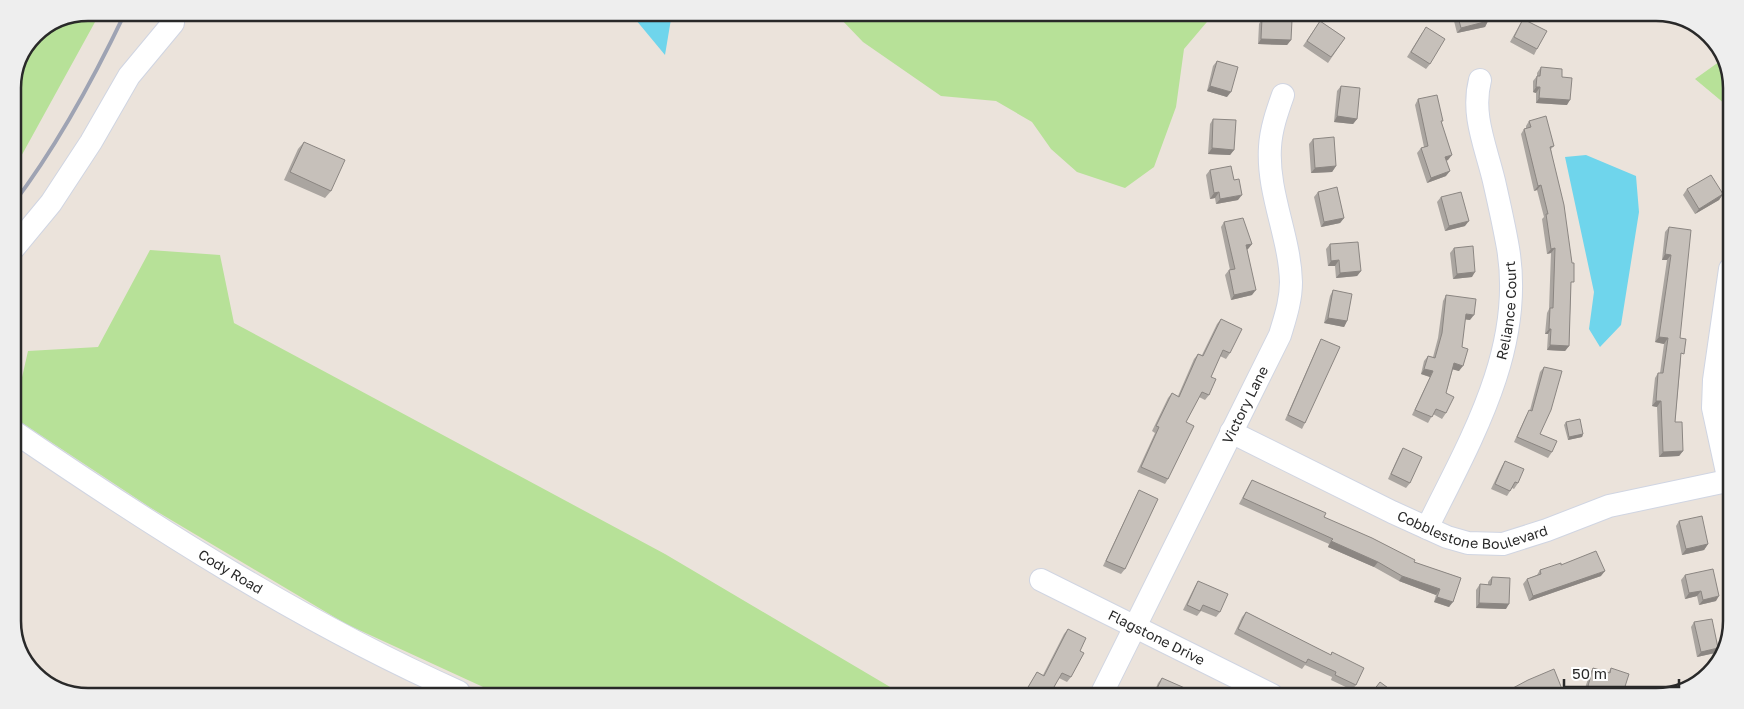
<svg xmlns="http://www.w3.org/2000/svg" width="1744" height="709" font-family="'Golos Text',sans-serif">
<style>
.green{fill:#b7e198}
.water{fill:#6fd5ec}
.lines{fill:none;stroke-linecap:round;stroke-linejoin:round}
.minor-casing{stroke:#d0d5e2;stroke-width:24}
.minor{stroke:#fff;stroke-width:22}
.rail{stroke:#9ea3b3;stroke-width:4}
.wall{fill:#aaa5a0}
.shaded-wall{fill:#8b8682}
.building{fill:#c6c0ba;stroke:#8b8682}
.labels{text-anchor:middle;stroke-width:4;stroke-linejoin:round;paint-order:stroke}
.street-label{font-size:14px;fill:#292929;stroke:#fff}
.rim{fill:none;stroke:#292929;stroke-width:2.5}
</style>
<rect width="100%" height="100%" fill="#ebe3db"/>
<path class="green" d="M 88,13 L 100,13 L 13,171 L 13,83 L 35,34 Z
M 838,16 L 839,15 L 1212,16 L 1184,49 L 1176,107 L 1154,167 L 1125,188 L 1077,172 L 1051,149 L 1032,122 L 996,101 L 941,96 L 863,42 Z
M 1723,59 L 1731,83 L 1731,109 L 1695,79 Z
M 150,250 L 220,255 L 234,323 L 665,554 L 902,694 L 494,692 L 346,624 L 151,508 L 13,417 L 28,351 L 98,347 Z"/>
<path class="water" d="M 631,14 L 676,15 L 671,19 L 665,55 Z
M 1586,155 L 1636,176 L 1639,212 L 1621,325 L 1600,347 L 1589,329 L 1594,292 L 1565,157 Z"/>
<g class="lines">
<defs>
<g id="minor">
<path d="M 13,249 L 51,203 L 91,142 L 129,76 L 173,23"/>
<path id="s1" d="M 13,431 C 155,528 302,622 459,692"/>
<path id="s2" d="M 1231,432 L 1392,512 L 1447,537 L 1468,543 L 1503,544 L 1547,530 L 1609,506 L 1727,481"/>
<path d="M 1728,477 L 1713,408 L 1714,380 L 1730,269"/>
<path id="s3" d="M 1427,528 C 1470,441 1525,349 1508,248 C 1504,225 1499,203 1494,181 C 1486,147 1471,115 1480,80"/>
<path id="s4" d="M 1041,580 L 1272,695"/>
<path id="s5" d="M 1101,695 L 1280,335 C 1285,318 1291,301 1291,282 C 1290,237 1267,193 1270,147 C 1271,129 1277,112 1283,95"/>
</g>
</defs>
<use href="#minor" class="minor-casing"/>
<use href="#minor" class="minor"/>
<path class="rail" d="M 13,204 C 58,145 93,80 125,13"/>
</g>
<path class="wall" d="M 1453,17 L 1487,17 L 1488,21 L 1485,27 L 1457,33 Z
M 1262,18 L 1291,40 L 1287,45 L 1258,44 L 1259,24 Z
M 1523,19 L 1537,49 L 1534,55 L 1510,42 Z
M 1320,21 L 1345,38 L 1328,63 L 1303,46 Z
M 1422,33 L 1430,64 L 1426,69 L 1407,57 Z
M 1217,61 L 1227,97 L 1207,91 L 1213,66 Z
M 1541,67 L 1562,77 L 1567,105 L 1536,103 L 1536,93 L 1533,92 L 1533,81 L 1537,76 L 1537,73 Z
M 1341,86 L 1357,119 L 1353,124 L 1334,122 L 1337,91 Z
M 1418,99 L 1442,123 L 1448,160 L 1446,161 L 1446,176 L 1427,183 L 1417,153 L 1421,148 L 1424,147 L 1415,105 Z
M 1213,119 L 1234,150 L 1230,155 L 1208,154 L 1210,124 Z
M 1529,121 L 1554,146 L 1551,149 L 1571,286 L 1569,346 L 1565,351 L 1547,350 L 1548,334 L 1545,334 L 1547,313 L 1549,309 L 1551,253 L 1547,254 L 1542,219 L 1544,217 L 1537,190 L 1534,191 L 1521,134 L 1524,129 L 1526,129 L 1526,126 Z
M 1313,139 L 1336,166 L 1332,172 L 1311,173 L 1309,144 Z
M 304,142 L 331,191 L 325,198 L 284,180 L 298,149 Z
M 1210,170 L 1238,200 L 1216,204 L 1215,198 L 1210,199 L 1206,175 Z
M 1687,189 L 1723,194 L 1719,200 L 1695,214 L 1683,195 Z
M 1318,192 L 1344,218 L 1340,223 L 1321,227 L 1314,197 Z
M 1441,197 L 1465,226 L 1445,231 L 1437,202 Z
M 1224,222 L 1252,244 L 1247,250 L 1252,295 L 1231,300 L 1225,275 L 1229,270 L 1230,270 L 1221,227 Z
M 1669,227 L 1680,338 L 1681,359 L 1675,422 L 1683,451 L 1679,456 L 1659,457 L 1657,407 L 1652,406 L 1655,378 L 1658,373 L 1660,373 L 1664,344 L 1655,342 L 1667,260 L 1662,260 L 1665,232 Z
M 1330,244 L 1361,271 L 1357,276 L 1336,278 L 1335,266 L 1328,266 L 1326,249 Z
M 1454,248 L 1472,277 L 1453,279 L 1450,253 Z
M 1333,290 L 1347,321 L 1344,327 L 1324,323 L 1330,296 Z
M 1446,295 L 1470,320 L 1465,319 L 1459,371 L 1453,369 L 1446,393 L 1446,413 L 1442,419 L 1433,414 L 1428,423 L 1412,415 L 1430,377 L 1421,374 L 1424,361 L 1428,356 L 1433,357 L 1438,338 L 1443,301 Z
M 1221,319 L 1230,353 L 1226,359 L 1220,356 L 1211,377 L 1209,395 L 1205,400 L 1199,397 L 1186,422 L 1168,479 L 1165,484 L 1137,472 L 1155,433 L 1152,431 L 1168,398 L 1172,393 L 1178,396 L 1194,359 L 1198,354 L 1202,355 L 1217,324 Z
M 1321,339 L 1305,423 L 1302,429 L 1285,420 L 1318,345 Z
M 1544,367 L 1540,434 L 1552,452 L 1548,458 L 1514,442 L 1526,416 L 1530,410 L 1540,372 Z
M 1566,422 L 1583,434 L 1582,437 L 1568,440 L 1564,425 Z
M 1403,448 L 1410,483 L 1406,488 L 1388,479 L 1400,453 Z
M 1505,461 L 1518,483 L 1514,489 L 1512,488 L 1507,496 L 1491,489 L 1502,466 Z
M 1252,480 L 1324,517 L 1414,562 L 1461,578 L 1449,607 L 1434,602 L 1436,595 L 1399,581 L 1374,567 L 1328,547 L 1329,544 L 1239,504 L 1249,485 Z
M 1139,490 L 1125,569 L 1121,574 L 1103,566 L 1136,496 Z
M 1679,521 L 1708,544 L 1704,550 L 1682,555 L 1676,526 Z
M 1561,565 L 1601,576 L 1529,601 L 1523,584 L 1527,579 L 1537,575 L 1540,570 Z
M 1685,575 L 1716,601 L 1699,605 L 1697,596 L 1685,599 L 1681,580 Z
M 1492,577 L 1506,609 L 1476,608 L 1476,590 L 1480,584 L 1488,585 L 1488,582 Z
M 1198,581 L 1220,612 L 1216,617 L 1201,611 L 1197,616 L 1183,610 L 1195,586 Z
M 1246,612 L 1331,655 L 1332,652 L 1356,685 L 1352,690 L 1331,680 L 1332,677 L 1305,665 L 1302,669 L 1234,634 L 1242,617 Z
M 1694,622 L 1715,653 L 1697,657 L 1691,627 Z
M 1068,629 L 1080,651 L 1071,677 L 1067,682 L 1059,678 L 1050,694 L 1024,694 L 1037,672 L 1043,675 L 1064,634 Z
M 1593,668 L 1608,673 L 1611,668 L 1622,696 L 1601,696 L 1584,691 L 1590,673 Z
M 1162,678 L 1184,695 L 1153,695 L 1158,683 Z"/>
<path class="shaded-wall" d="M 1488,21 L 1485,27 L 1457,33 L 1461,28 Z
M 1261,39 L 1291,40 L 1287,45 L 1258,44 Z
M 1210,86 L 1231,92 L 1227,97 L 1207,91 Z
M 1536,87 L 1540,87 L 1536,93 L 1533,92 Z
M 1539,98 L 1570,100 L 1567,105 L 1536,103 Z
M 1337,116 L 1357,119 L 1353,124 L 1334,122 Z
M 1212,148 L 1234,150 L 1230,155 L 1208,154 Z
M 1452,155 L 1448,160 L 1441,162 L 1445,157 Z
M 1336,166 L 1332,172 L 1311,173 L 1315,168 Z
M 1450,171 L 1446,176 L 1427,183 L 1431,178 Z
M 1541,185 L 1537,190 L 1534,191 L 1538,186 Z
M 1219,192 L 1215,198 L 1210,199 L 1214,193 Z
M 1723,194 L 1719,200 L 1695,214 L 1699,209 Z
M 1242,195 L 1238,200 L 1216,204 L 1220,199 Z
M 1344,218 L 1340,223 L 1321,227 L 1324,222 Z
M 1469,221 L 1465,226 L 1445,231 L 1449,226 Z
M 1252,244 L 1248,249 L 1243,251 L 1246,245 Z
M 1555,248 L 1551,253 L 1547,254 L 1551,249 Z
M 1665,254 L 1671,255 L 1667,260 L 1662,260 Z
M 1339,260 L 1335,266 L 1328,266 L 1331,261 Z
M 1361,271 L 1357,276 L 1336,278 L 1340,273 Z
M 1475,272 L 1472,277 L 1453,279 L 1457,274 Z
M 1256,290 L 1252,295 L 1231,300 L 1234,295 Z
M 1466,314 L 1474,315 L 1470,320 L 1462,319 Z
M 1328,318 L 1347,321 L 1344,327 L 1324,323 Z
M 1549,329 L 1551,329 L 1548,334 L 1545,334 Z
M 1659,337 L 1668,338 L 1664,344 L 1655,342 Z
M 1550,345 L 1569,346 L 1565,351 L 1547,350 Z
M 1454,363 L 1463,366 L 1459,371 L 1451,369 Z
M 1424,369 L 1433,371 L 1430,377 L 1421,374 Z
M 1656,401 L 1661,401 L 1657,407 L 1652,406 Z
M 1583,434 L 1582,437 L 1568,440 L 1569,437 Z
M 1683,451 L 1679,456 L 1659,457 L 1663,452 Z
M 1331,541 L 1378,562 L 1374,567 L 1328,547 Z
M 1708,544 L 1704,550 L 1682,555 L 1686,549 Z
M 1605,571 L 1601,576 L 1529,601 L 1533,596 Z
M 1402,576 L 1440,589 L 1436,595 L 1399,581 Z
M 1701,591 L 1697,596 L 1685,599 L 1689,593 Z
M 1719,596 L 1716,601 L 1699,605 L 1703,600 Z
M 1437,597 L 1453,602 L 1449,607 L 1434,602 Z
M 1479,603 L 1509,604 L 1506,609 L 1476,608 Z
M 1718,648 L 1715,653 L 1697,657 L 1701,652 Z
M 1588,686 L 1622,696 L 1601,696 L 1584,691 Z
M 1562,689 L 1558,694 L 1553,696 L 1544,696 Z"/>
<path class="building" d="M 1458,17 L 1487,17 L 1488,21 L 1461,28 Z
M 1262,18 L 1292,20 L 1291,40 L 1261,39 Z
M 1523,19 L 1547,31 L 1537,49 L 1514,37 Z
M 1320,21 L 1345,38 L 1331,57 L 1307,41 Z
M 1426,27 L 1445,39 L 1430,64 L 1411,52 Z
M 1217,61 L 1238,67 L 1231,92 L 1210,86 Z
M 1541,67 L 1562,69 L 1562,77 L 1572,78 L 1570,100 L 1539,98 L 1540,87 L 1536,87 L 1537,76 L 1540,76 Z
M 1341,86 L 1360,88 L 1357,119 L 1337,116 Z
M 1437,95 L 1443,121 L 1441,121 L 1452,155 L 1445,157 L 1450,171 L 1431,178 L 1421,148 L 1428,146 L 1418,99 Z
M 1546,116 L 1554,146 L 1550,147 L 1564,205 L 1572,263 L 1574,263 L 1574,282 L 1571,282 L 1569,346 L 1550,345 L 1551,329 L 1549,329 L 1550,308 L 1553,308 L 1555,248 L 1551,249 L 1546,214 L 1548,214 L 1541,185 L 1538,186 L 1524,129 L 1531,127 L 1529,121 Z
M 1213,119 L 1236,120 L 1234,150 L 1212,148 Z
M 1334,137 L 1336,166 L 1315,168 L 1313,139 Z
M 304,142 L 345,160 L 331,191 L 290,172 Z
M 1231,166 L 1234,180 L 1239,179 L 1242,195 L 1220,199 L 1219,192 L 1214,193 L 1210,170 Z
M 1711,175 L 1723,194 L 1699,209 L 1687,189 Z
M 1337,187 L 1344,218 L 1324,222 L 1318,192 Z
M 1461,192 L 1469,221 L 1449,226 L 1441,197 Z
M 1243,218 L 1252,244 L 1246,245 L 1256,290 L 1234,295 L 1229,270 L 1235,269 L 1224,222 Z
M 1669,227 L 1691,230 L 1680,338 L 1686,339 L 1684,354 L 1681,353 L 1675,422 L 1682,422 L 1683,451 L 1663,452 L 1661,401 L 1656,401 L 1658,373 L 1663,373 L 1668,338 L 1659,337 L 1671,255 L 1665,254 Z
M 1358,242 L 1361,271 L 1340,273 L 1339,260 L 1331,261 L 1330,244 Z
M 1473,246 L 1475,272 L 1457,274 L 1454,248 Z
M 1333,290 L 1352,294 L 1347,321 L 1328,318 Z
M 1446,295 L 1476,299 L 1474,315 L 1466,314 L 1462,347 L 1468,349 L 1463,366 L 1454,363 L 1446,393 L 1454,397 L 1446,413 L 1436,409 L 1432,417 L 1415,410 L 1433,371 L 1424,369 L 1428,356 L 1435,358 L 1442,333 Z
M 1221,319 L 1242,329 L 1230,353 L 1223,350 L 1211,377 L 1216,379 L 1209,395 L 1202,392 L 1186,422 L 1194,426 L 1168,479 L 1141,467 L 1159,427 L 1156,426 L 1172,393 L 1179,397 L 1198,354 L 1203,356 Z
M 1321,339 L 1340,347 L 1305,423 L 1288,415 Z
M 1544,367 L 1562,371 L 1551,410 L 1540,434 L 1557,441 L 1552,452 L 1517,437 L 1529,410 L 1532,411 Z
M 1580,419 L 1583,434 L 1569,437 L 1566,422 Z
M 1403,448 L 1422,457 L 1410,483 L 1391,474 Z
M 1505,461 L 1524,469 L 1518,483 L 1515,482 L 1510,491 L 1495,484 Z
M 1252,480 L 1326,513 L 1324,517 L 1372,538 L 1415,560 L 1414,562 L 1461,578 L 1453,602 L 1437,597 L 1440,589 L 1402,576 L 1378,562 L 1331,541 L 1333,539 L 1243,498 Z
M 1139,490 L 1158,499 L 1125,569 L 1106,561 Z
M 1702,516 L 1708,544 L 1686,549 L 1679,521 Z
M 1596,551 L 1605,571 L 1533,596 L 1527,579 L 1541,574 L 1540,570 L 1561,563 L 1561,565 Z
M 1713,569 L 1719,596 L 1703,600 L 1701,591 L 1689,593 L 1685,575 Z
M 1492,577 L 1510,578 L 1509,604 L 1479,603 L 1480,584 L 1491,585 Z
M 1198,581 L 1228,594 L 1220,612 L 1203,605 L 1200,611 L 1187,605 Z
M 1246,612 L 1331,655 L 1332,652 L 1364,668 L 1356,685 L 1335,675 L 1336,672 L 1308,659 L 1306,663 L 1238,629 Z
M 1712,619 L 1718,648 L 1701,652 L 1694,622 Z
M 1068,629 L 1086,638 L 1080,651 L 1084,653 L 1071,677 L 1062,673 L 1050,694 L 1024,694 L 1037,672 L 1044,676 Z
M 1593,668 L 1610,673 L 1611,668 L 1629,674 L 1622,696 L 1588,686 Z
M 1554,669 L 1562,689 L 1544,696 L 1498,696 L 1528,680 Z
M 1162,678 L 1187,689 L 1184,695 L 1154,695 Z
M 1380,682 L 1399,696 L 1370,695 Z"/>
<g class="labels">
<g class="street-label">
<text dy="5" stroke="none"><textPath href="#s3" startOffset="234">Reliance Court</textPath></text>
<text dy="5" stroke="none"><textPath href="#s5" startOffset="324">Victory Lane</textPath></text>
<text dy="5" stroke="none"><textPath href="#s2" startOffset="265">Cobblestone Boulevard</textPath></text>
<text dy="5" stroke="none"><textPath href="#s1" startOffset="259">Cody Road</textPath></text>
<text dy="5" stroke="none"><textPath href="#s4" startOffset="129">Flagstone Drive</textPath></text>
</g>
</g>
<path d="M0 0H1744V709H0ZM88 21H1656A67 67 0 0 1 1723 88V621A67 67 0 0 1 1656 688H88A67 67 0 0 1 21 621V88A67 67 0 0 1 88 21Z" fill="#eee" fill-rule="evenodd"/>
<path class="rim" d="M88 21H1656A67 67 0 0 1 1723 88V621A67 67 0 0 1 1656 688H88A67 67 0 0 1 21 621V88A67 67 0 0 1 88 21Z"/>
<path d="M1564 679v8h115v-8" fill="none" stroke="#292929" stroke-width="2.5"/>
<text x="1572" y="679" font-size="15" fill="#292929" stroke="#ffffff" stroke-width="4" paint-order="stroke">50 m</text>
</svg>
